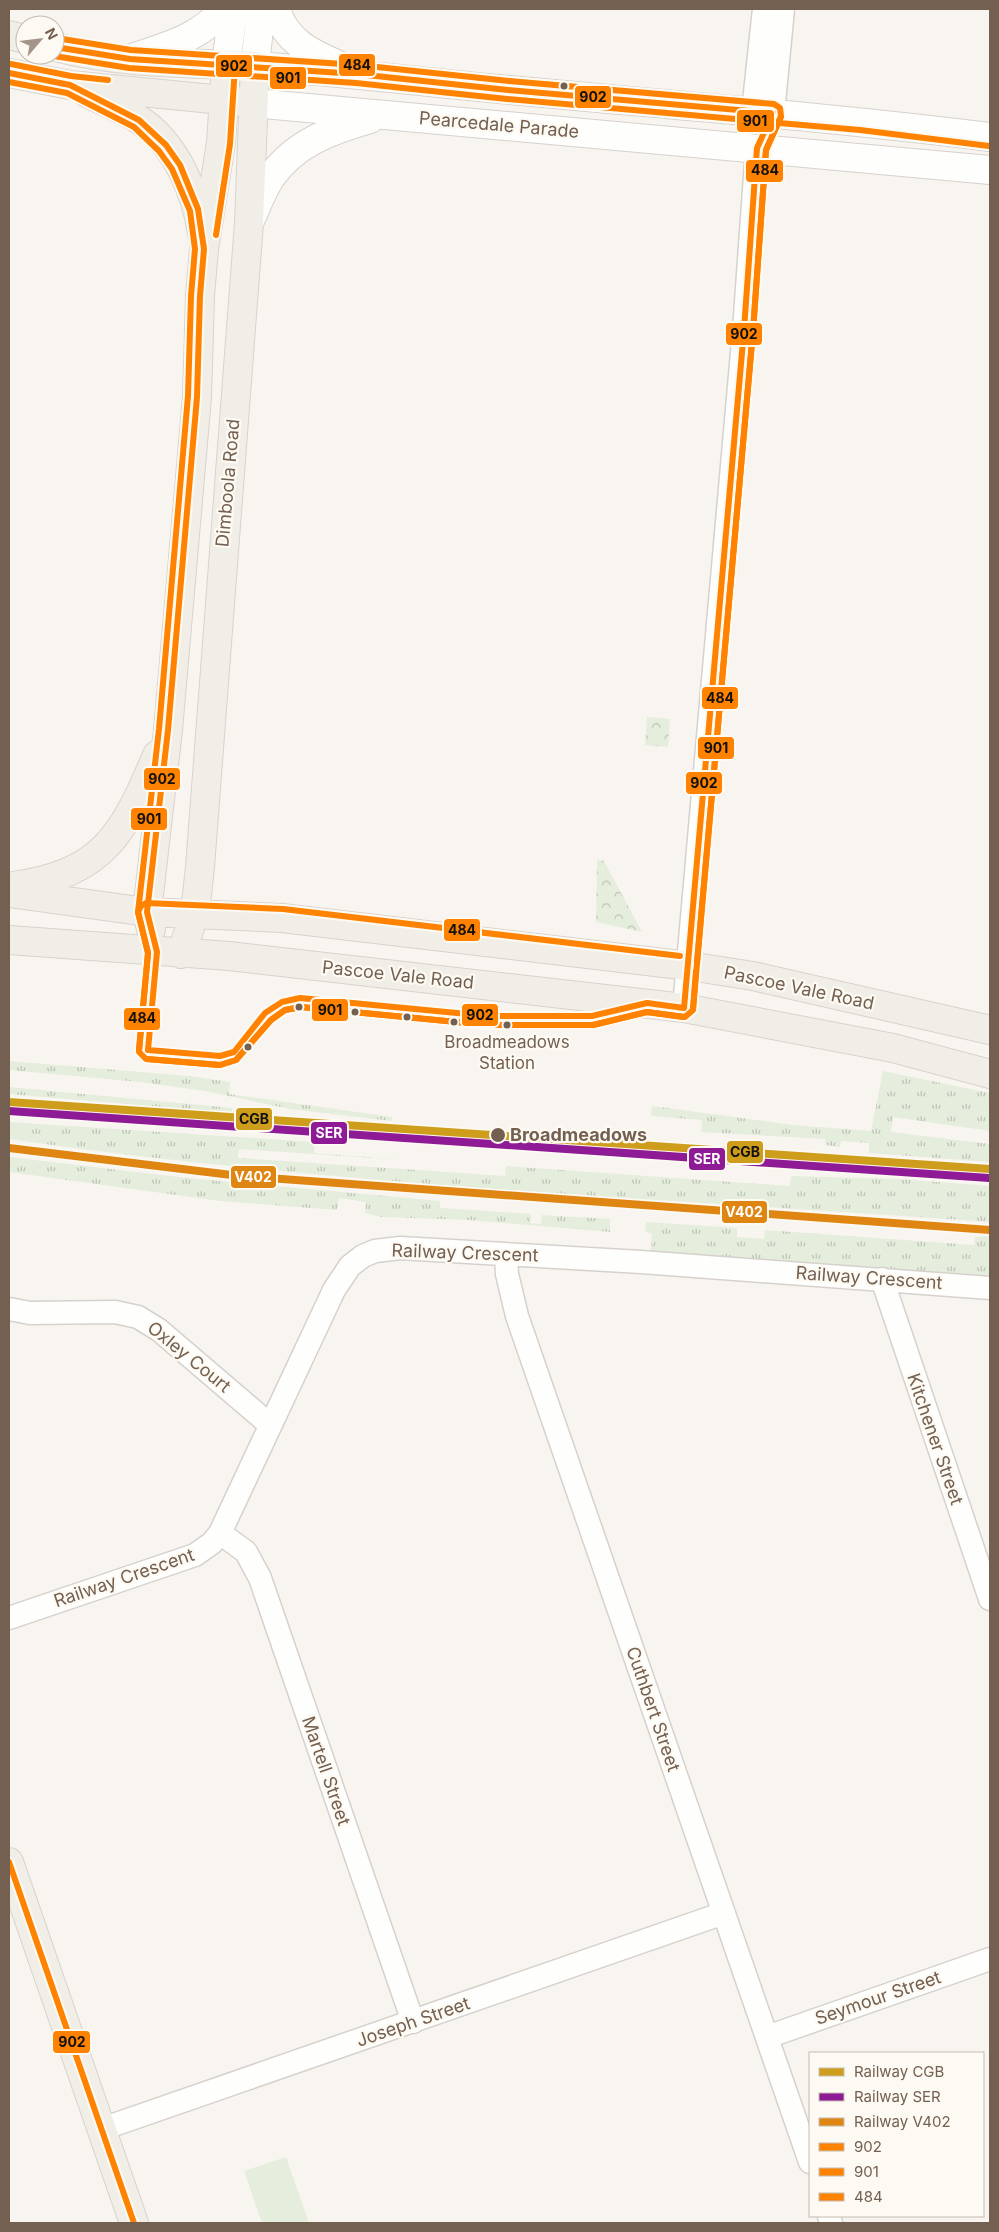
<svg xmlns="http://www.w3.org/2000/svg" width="999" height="2232" font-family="Inter,sans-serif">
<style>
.grass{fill:url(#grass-tufts)}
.forest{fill:url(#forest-crowns)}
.green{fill:#e5eddc}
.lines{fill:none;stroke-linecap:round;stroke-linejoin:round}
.minor-casing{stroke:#d6d1cc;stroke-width:25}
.tertiary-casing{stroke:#d6d1cc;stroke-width:30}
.primary-casing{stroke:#d9d2cd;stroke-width:30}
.minor{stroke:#fefefd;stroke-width:22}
.tertiary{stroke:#fefefd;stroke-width:28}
.primary{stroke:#f1eee8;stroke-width:28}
.bus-1-casing{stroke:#fdfaf3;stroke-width:10}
.bus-2-casing{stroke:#fdfaf3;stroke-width:10}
.bus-3-casing{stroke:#fdfaf3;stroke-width:10}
.bus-1{stroke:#ff8200;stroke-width:6}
.bus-2{stroke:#ff8200;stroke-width:6}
.bus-3{stroke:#ff8200;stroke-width:6}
.rail-1-casing{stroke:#fdfaf3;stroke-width:11}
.rail-2-casing{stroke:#fdfaf3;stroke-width:11}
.rail-3-casing{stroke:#fdfaf3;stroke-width:11}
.rail-1{stroke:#ce9d1c;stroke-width:8}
.rail-2{stroke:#8f1a95;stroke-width:8}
.rail-3{stroke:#df8512;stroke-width:8}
.bus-dot{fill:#746051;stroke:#fdfaf3;stroke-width:2}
.labels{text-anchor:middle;stroke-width:4.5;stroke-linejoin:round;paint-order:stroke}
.bus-label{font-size:17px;fill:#746051;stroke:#fdfaf3}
.street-label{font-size:18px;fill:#746051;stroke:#fdfaf3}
.stop-label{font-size:18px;font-weight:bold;fill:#746051;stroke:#fdfaf3;text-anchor:start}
.line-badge{stroke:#fdfaf3;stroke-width:2}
.badge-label{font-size:14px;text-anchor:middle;font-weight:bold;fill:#fff}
.pale-badge-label{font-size:14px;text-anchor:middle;font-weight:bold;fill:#111}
</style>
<defs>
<pattern id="grass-tufts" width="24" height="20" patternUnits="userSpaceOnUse" patternTransform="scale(1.25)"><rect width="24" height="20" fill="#e5eddc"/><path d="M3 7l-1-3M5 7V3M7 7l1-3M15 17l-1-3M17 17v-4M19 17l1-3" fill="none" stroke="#bec3b5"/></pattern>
<pattern id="forest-crowns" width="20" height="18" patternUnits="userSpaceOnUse" patternTransform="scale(1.25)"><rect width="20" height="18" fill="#e5eddc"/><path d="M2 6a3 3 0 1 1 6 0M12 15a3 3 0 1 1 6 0" fill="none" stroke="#bec3b5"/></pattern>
</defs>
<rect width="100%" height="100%" fill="#f8f5f0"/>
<path class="grass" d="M 9,1061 L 189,1076 L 230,1082 L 229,1094 L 392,1117 L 392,1121 L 290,1109 L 205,1091 L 140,1082 L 9,1070 Z
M 883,1071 L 990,1093 L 990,1131 L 893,1117 L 891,1132 L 990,1144 L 990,1162 L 869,1153 L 869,1143 L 841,1141 L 840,1147 L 825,1145 L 825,1139 L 701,1132 L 702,1120 L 651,1116 L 652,1106 L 793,1125 L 871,1131 Z
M 9,1087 L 232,1108 L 232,1113 L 9,1094 Z
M 9,1122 L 315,1142 L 314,1153 L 419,1161 L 239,1149 L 238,1158 L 505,1176 L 506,1166 L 790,1186 L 791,1176 L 900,1179 L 990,1186 L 990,1222 C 663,1198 334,1186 9,1139 Z
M 9,1157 L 187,1178 L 440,1201 L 440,1208 L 531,1214 L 530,1223 L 541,1224 L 542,1215 L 610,1219 L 610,1232 L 470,1220 L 381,1217 L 365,1213 L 366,1202 L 339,1198 L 337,1210 L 220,1201 L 9,1172 Z
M 646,1222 L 737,1228 L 737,1237 L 764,1239 L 765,1230 L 974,1245 L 975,1237 L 990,1236 L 990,1277 L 651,1251 L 652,1234 L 645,1231 Z"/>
<path class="forest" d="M 647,717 L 670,719 L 668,747 L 645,745 Z
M 597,859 L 604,861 L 642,932 L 596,922 Z"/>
<path class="green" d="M 286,2157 L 309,2223 L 262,2223 L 244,2171 Z"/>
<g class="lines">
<defs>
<path id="minor" d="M 753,111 L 764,9
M 773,113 L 783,9
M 684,1008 L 744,330 L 757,148
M 506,1254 L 507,1274 L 517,1316 L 810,2162
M 882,1279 L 990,1599
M 9,1309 L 30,1313 L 115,1312 L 138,1317 L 159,1330 L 269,1424
M 220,1533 L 246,1552 L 260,1578 L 413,2022
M 9,1618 L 195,1555 L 212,1543 L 220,1533 L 334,1290 L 350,1266 L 363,1256 L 375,1251 L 400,1248 L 641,1262 L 990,1288
M 767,2037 L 990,1959
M 102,2129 L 724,1913
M 829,2216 L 831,2223"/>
<path id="tertiary" d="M 261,9 L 255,66 C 340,72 425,82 510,90 C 670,105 830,117 990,137
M 276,9 C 285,42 313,54 341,66
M 130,59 C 163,47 202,38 223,9
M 226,65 L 233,9
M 253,103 L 990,170
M 249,223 C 256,208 262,191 271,177 C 295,143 331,130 370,119"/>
<path id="primary" d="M 9,35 L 25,39
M 55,47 C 120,64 189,63 255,66 L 249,223 L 200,867 L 195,913 L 181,954
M 9,73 L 70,85 L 243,102
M 87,93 C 104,102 122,109 138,119 C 175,142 196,192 202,233
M 13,886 C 103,874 124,834 157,755
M 9,893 L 147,912 L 282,918 L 689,966 L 753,976 L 990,1030
M 151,929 L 147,912 L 168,730 L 197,397 L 200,296 L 204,249 L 221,143 L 226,65
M 9,940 L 229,956 L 684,1008 L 893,1048 L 990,1074
M 9,1862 L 134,2223"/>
</defs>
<use href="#minor" class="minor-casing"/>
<use href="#tertiary" class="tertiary-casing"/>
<use href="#primary" class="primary-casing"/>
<use href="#minor" class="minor"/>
<use href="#tertiary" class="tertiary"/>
<use href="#primary" class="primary"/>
<defs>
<path id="bus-1" d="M 55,47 L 130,59 L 357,74 L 508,90 L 773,113
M 9,73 L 70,85 L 139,120 L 166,145 L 180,165 L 198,209 L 204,249 L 200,296 L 197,397 L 168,730 L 147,912 L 157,952 L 148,1050
M 684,1008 L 744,330 L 757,148 L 773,113
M 148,1050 L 220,1056 L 234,1052 L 265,1013 L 282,1002 L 300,998 L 488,1016 L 592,1016 L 647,1003 L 684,1008
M 9,1862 L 134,2223"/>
<path id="bus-2" d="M 54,56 L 129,68 L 356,83 L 507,99 L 860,130 L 989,146
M 9,82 L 67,93 L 134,127 L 159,151 L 172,169 L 190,211 L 195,249 L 191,296 L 188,396 L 159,729 L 138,912 L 148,953 L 139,1049
M 216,235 L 230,144 L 235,66
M 693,1009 L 753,331 L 766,150 L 781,117
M 147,1059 L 220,1065 L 236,1060 L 271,1020 L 285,1010 L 301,1007 L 488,1025 L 593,1025 L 647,1012 L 683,1017"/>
<path id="bus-3" d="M 56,38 L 131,50 L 358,65 L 509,81 L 774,104 L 780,108 L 781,116 L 766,150 L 753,331 L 697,962
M 11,64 L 71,76 L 108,80
M 680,956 L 283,909 L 146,903 L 141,906 L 138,912 L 148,953 L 139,1052 L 146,1059 L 220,1065 L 236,1060 L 271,1020 L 285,1010 L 301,1007 L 488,1025 L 593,1025 L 647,1012 L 685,1017 L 693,1010 L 696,971"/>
</defs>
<use href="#bus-1" class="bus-1-casing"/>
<use href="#bus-2" class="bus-2-casing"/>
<use href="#bus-3" class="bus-3-casing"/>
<use href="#bus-1" class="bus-1"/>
<use href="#bus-2" class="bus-2"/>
<use href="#bus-3" class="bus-3"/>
<defs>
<path id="rail-1" d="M 9,1102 L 990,1169"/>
<path id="rail-2" d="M 9,1111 L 989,1178"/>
<path id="rail-3" d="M 9,1148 L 240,1176 L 990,1230"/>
</defs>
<use href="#rail-1" class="rail-1-casing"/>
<use href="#rail-2" class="rail-2-casing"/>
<use href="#rail-3" class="rail-3-casing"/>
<use href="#rail-1" class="rail-1"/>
<use href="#rail-2" class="rail-2"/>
<use href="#rail-3" class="rail-3"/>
</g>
<g class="bus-dot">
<circle cx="564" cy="86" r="4.5"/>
<circle cx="299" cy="1007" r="4.5"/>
<circle cx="355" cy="1012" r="4.5"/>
<circle cx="407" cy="1017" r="4.5"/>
<circle cx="454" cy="1022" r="4.5"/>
<circle cx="507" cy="1025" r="4.5"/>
<circle cx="248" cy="1047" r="4.5"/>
<circle cx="498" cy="1135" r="8"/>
</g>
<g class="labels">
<g class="bus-label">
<text x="507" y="1048">Broadmeadows<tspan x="507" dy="21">Station</tspan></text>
</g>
<g class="street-label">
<text transform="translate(499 125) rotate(5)" y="6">Pearcedale Parade</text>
<text transform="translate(228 483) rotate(-85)" y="6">Dimboola Road</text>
<text transform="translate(398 975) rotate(6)" y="6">Pascoe Vale Road</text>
<text transform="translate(799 988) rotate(12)" y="6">Pascoe Vale Road</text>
<text transform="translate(465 1253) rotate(2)" y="6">Railway Crescent</text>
<text transform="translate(869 1278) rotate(4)" y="6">Railway Crescent</text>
<text transform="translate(189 1357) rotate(39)" y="6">Oxley Court</text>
<text transform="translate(935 1439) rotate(71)" y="6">Kitchener Street</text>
<text transform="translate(124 1578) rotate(-19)" y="6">Railway Crescent</text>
<text transform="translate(653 1709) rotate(71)" y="6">Cuthbert Street</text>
<text transform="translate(326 1771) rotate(71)" y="6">Martell Street</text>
<text transform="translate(878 1998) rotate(-19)" y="6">Seymour Street</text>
<text transform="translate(413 2022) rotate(-19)" y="6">Joseph Street</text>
</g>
<g class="stop-label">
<text x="510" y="1141">Broadmeadows</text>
</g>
</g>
<g class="line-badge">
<rect x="338" y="53" width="38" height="24" rx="5" fill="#ff8200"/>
<rect x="215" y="54" width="38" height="24" rx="5" fill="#ff8200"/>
<rect x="269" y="66" width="38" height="24" rx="5" fill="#ff8200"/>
<rect x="574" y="85" width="38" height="24" rx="5" fill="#ff8200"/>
<rect x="736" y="109" width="39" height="24" rx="5" fill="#ff8200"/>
<rect x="745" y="159" width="39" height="24" rx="5" fill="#ff8200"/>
<rect x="725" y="322" width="38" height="24" rx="5" fill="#ff8200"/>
<rect x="701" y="686" width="38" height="24" rx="5" fill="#ff8200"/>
<rect x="697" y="736" width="38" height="24" rx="5" fill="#ff8200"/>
<rect x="143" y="767" width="38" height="24" rx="5" fill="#ff8200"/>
<rect x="685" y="771" width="38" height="24" rx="5" fill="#ff8200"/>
<rect x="130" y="807" width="38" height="24" rx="5" fill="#ff8200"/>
<rect x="443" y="918" width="38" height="24" rx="5" fill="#ff8200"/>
<rect x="311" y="998" width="38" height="24" rx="5" fill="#ff8200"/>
<rect x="461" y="1003" width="38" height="24" rx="5" fill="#ff8200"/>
<rect x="123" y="1007" width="38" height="24" rx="5" fill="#ff8200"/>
<rect x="235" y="1107" width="38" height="24" rx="5" fill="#ce9d1c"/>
<rect x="310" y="1121" width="38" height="24" rx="5" fill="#8f1a95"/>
<rect x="726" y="1140" width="38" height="24" rx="5" fill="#ce9d1c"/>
<rect x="688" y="1147" width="38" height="24" rx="5" fill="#8f1a95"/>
<rect x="230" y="1165" width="47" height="24" rx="5" fill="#df8512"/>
<rect x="721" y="1200" width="47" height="24" rx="5" fill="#df8512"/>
<rect x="52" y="2030" width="39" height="24" rx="5" fill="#ff8200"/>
</g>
<g class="badge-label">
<text x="329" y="1138">SER</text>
<text x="707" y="1164">SER</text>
<text x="253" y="1182">V402</text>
<text x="744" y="1217">V402</text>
</g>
<g class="pale-badge-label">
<text x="357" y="70">484</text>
<text x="234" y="71">902</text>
<text x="288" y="83">901</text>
<text x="593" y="102">902</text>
<text x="755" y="126">901</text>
<text x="765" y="175">484</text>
<text x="744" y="339">902</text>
<text x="720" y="703">484</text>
<text x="716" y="753">901</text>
<text x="162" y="784">902</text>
<text x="704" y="788">902</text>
<text x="149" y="824">901</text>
<text x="462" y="935">484</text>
<text x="330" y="1015">901</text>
<text x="480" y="1020">902</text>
<text x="142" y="1023">484</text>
<text x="254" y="1124">CGB</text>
<text x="745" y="1157">CGB</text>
<text x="72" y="2047">902</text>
</g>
<rect width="999" height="2232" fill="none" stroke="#746051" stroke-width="20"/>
<rect x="809" y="2052" width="175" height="165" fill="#fdfaf3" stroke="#c6bcb2"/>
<rect x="819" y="2068" width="25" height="8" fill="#ce9d1c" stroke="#c6bcb2"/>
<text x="854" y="2077" font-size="15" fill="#746051">Railway CGB</text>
<rect x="819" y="2093" width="25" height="8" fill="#8f1a95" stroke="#c6bcb2"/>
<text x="854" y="2102" font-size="15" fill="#746051">Railway SER</text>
<rect x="819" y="2118" width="25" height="8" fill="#df8512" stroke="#c6bcb2"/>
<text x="854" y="2127" font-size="15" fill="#746051">Railway V402</text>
<rect x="819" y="2143" width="25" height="8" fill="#ff8200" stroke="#c6bcb2"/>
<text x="854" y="2152" font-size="15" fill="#746051">902</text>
<rect x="819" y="2168" width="25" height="8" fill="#ff8200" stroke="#c6bcb2"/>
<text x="854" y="2177" font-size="15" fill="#746051">901</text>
<rect x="819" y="2193" width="25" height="8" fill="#ff8200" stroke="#c6bcb2"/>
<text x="854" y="2202" font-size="15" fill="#746051">484</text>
<g transform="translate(40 40) rotate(62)"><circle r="24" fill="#fdfaf3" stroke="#c6bcb2"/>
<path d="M0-4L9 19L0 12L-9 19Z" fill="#a29489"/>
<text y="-8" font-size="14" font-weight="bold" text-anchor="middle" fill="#746051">N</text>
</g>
</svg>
